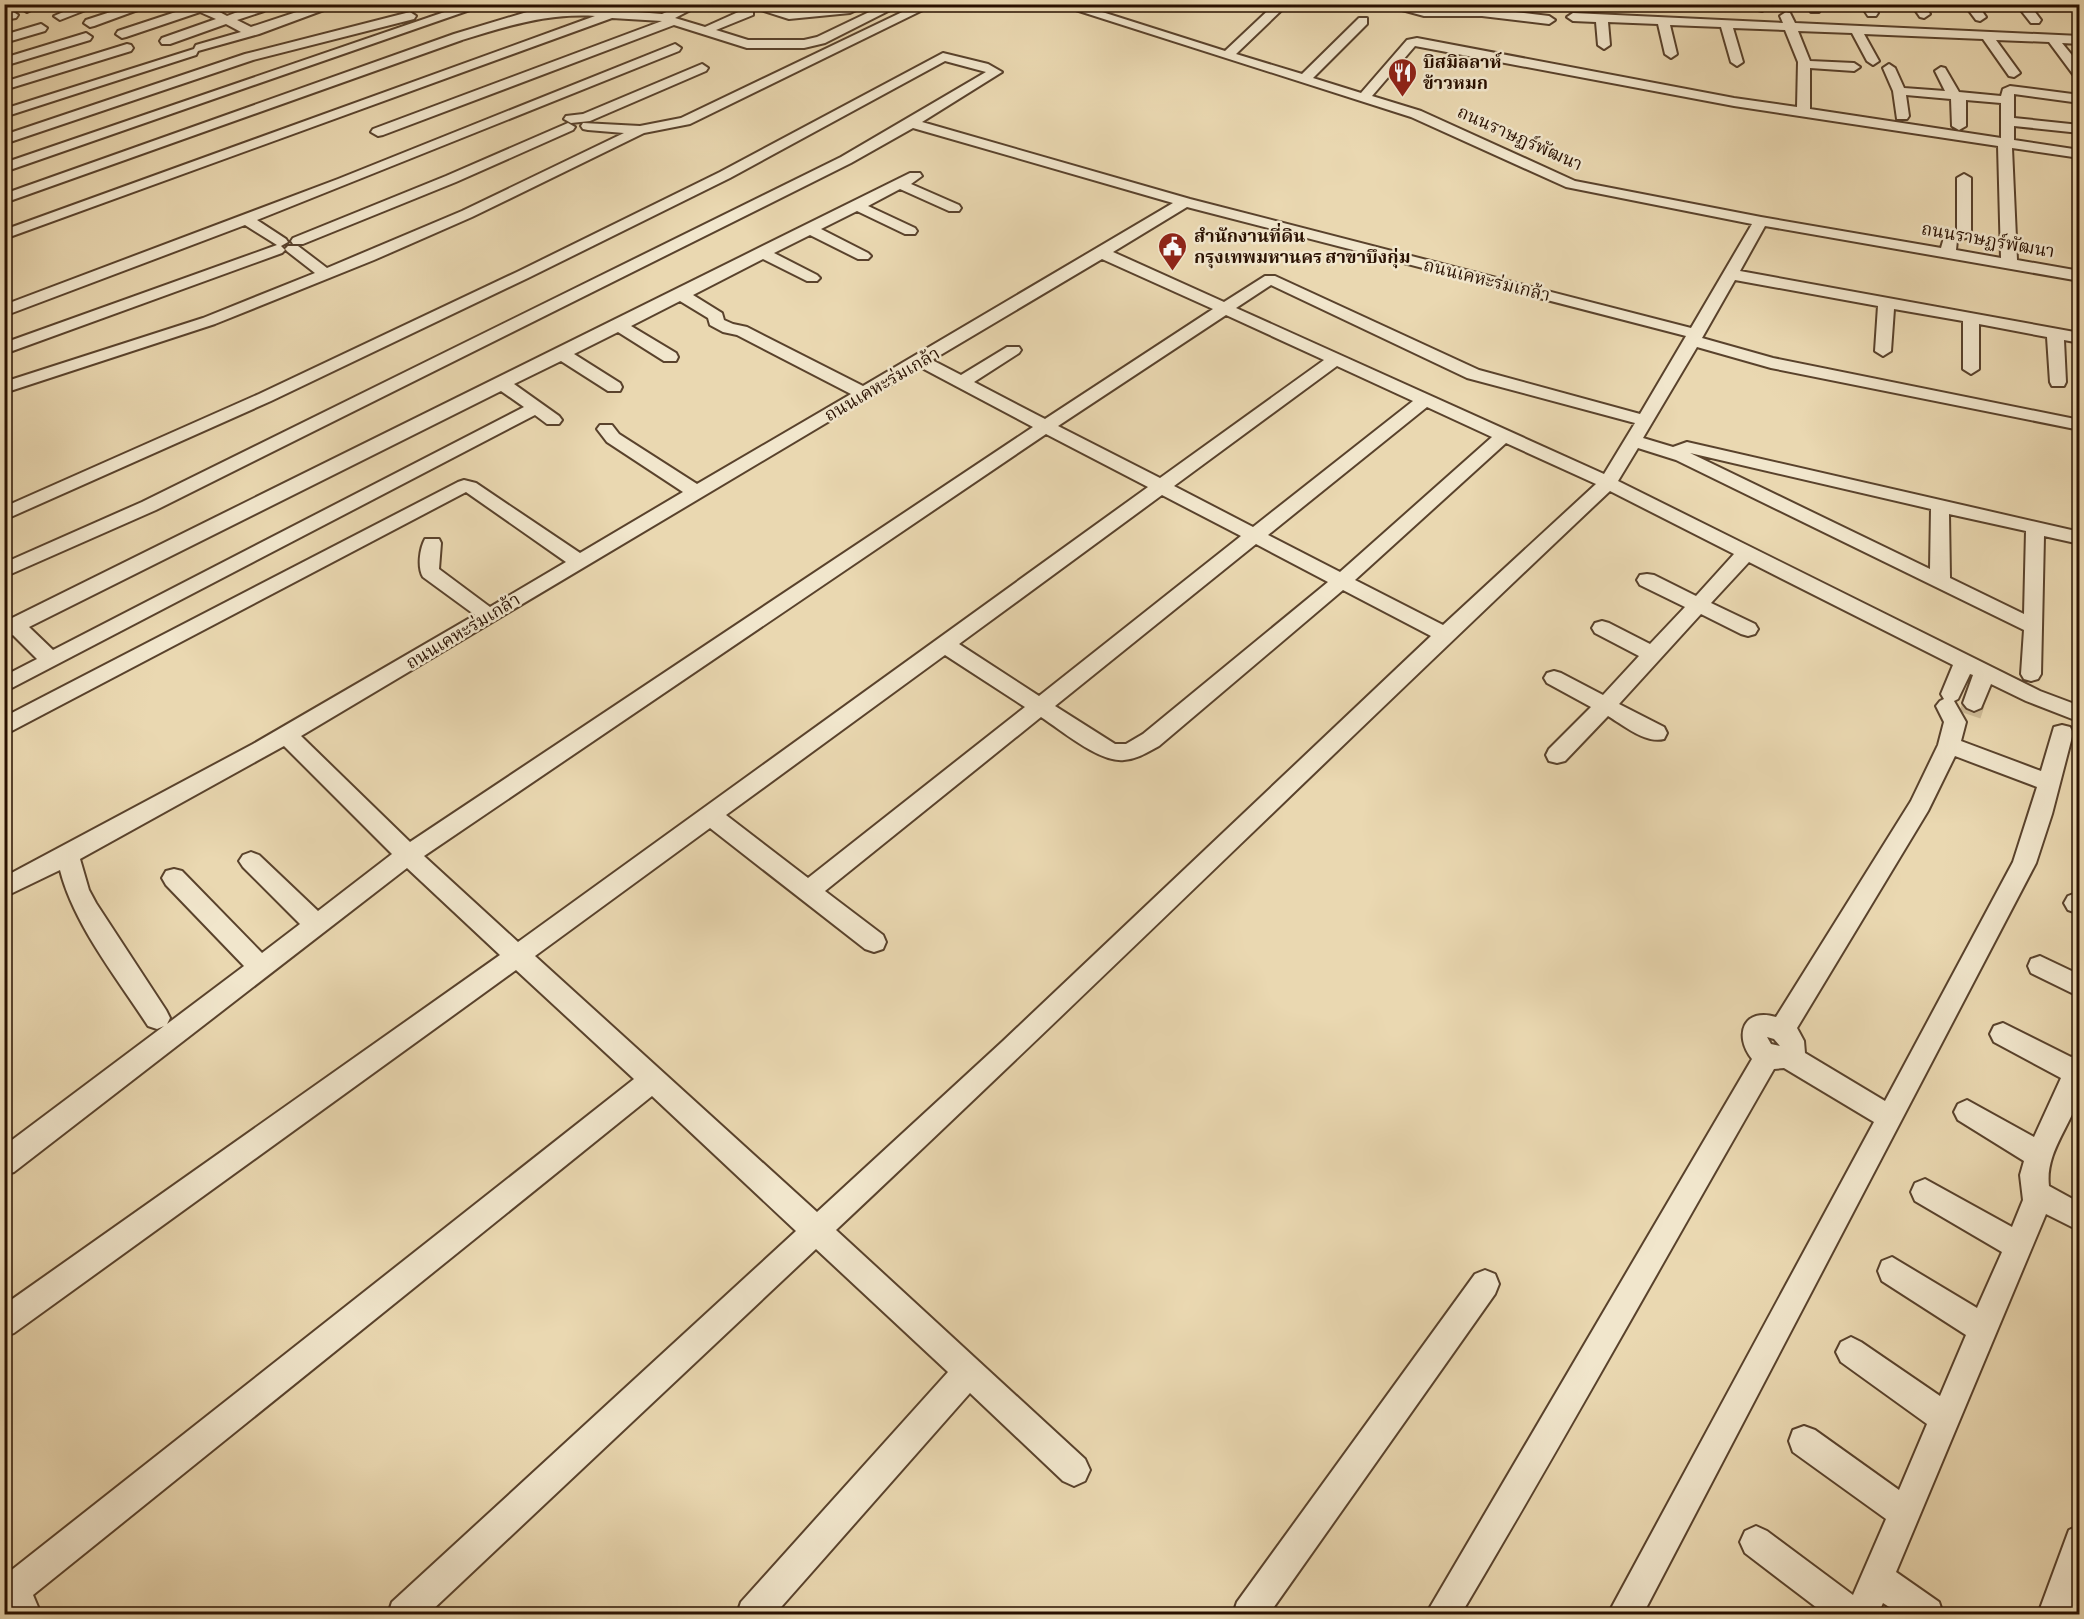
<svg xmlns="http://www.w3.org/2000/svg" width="2084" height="1619" font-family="Alegreya,'Noto Serif Thai',serif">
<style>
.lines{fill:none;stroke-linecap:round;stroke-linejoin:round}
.minor-tunnel{stroke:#cdba96;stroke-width:22;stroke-dasharray:22 11;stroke-linecap:butt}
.minor-casing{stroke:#59422c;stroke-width:4}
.minor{fill:#f1e6cc;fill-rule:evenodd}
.labels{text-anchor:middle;stroke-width:5;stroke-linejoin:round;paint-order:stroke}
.far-poi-label{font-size:18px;font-weight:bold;fill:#291000;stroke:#f1e6cc;text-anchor:start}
.far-street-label{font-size:18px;fill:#291000;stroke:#f1e6cc}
</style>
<rect width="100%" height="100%" fill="#ead8b1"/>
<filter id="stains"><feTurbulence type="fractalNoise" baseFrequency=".00333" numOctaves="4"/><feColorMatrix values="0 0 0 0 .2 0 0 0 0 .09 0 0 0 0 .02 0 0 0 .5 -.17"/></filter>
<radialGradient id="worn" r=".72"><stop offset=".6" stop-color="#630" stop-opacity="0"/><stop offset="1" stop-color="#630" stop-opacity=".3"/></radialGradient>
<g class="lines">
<path class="minor-tunnel" d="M 1970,715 L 1974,703"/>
<defs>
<path id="minor" d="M 25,4 L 43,4 L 27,12 L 21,8 Z
M 82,4 L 101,4 L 60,20 L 54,16 Z
M 135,4 L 154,4 L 94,26 L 90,27 L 84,23 L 86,20 Z
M 188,4 L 215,4 L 212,8 L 227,16 L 256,5 L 264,5 L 264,11 L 237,20 L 251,27 L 321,4 L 340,4 L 259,34 L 198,51 L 196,55 L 4,117 L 4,109 L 194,49 L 196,45 L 241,32 L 226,24 L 170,44 L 162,44 L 160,41 L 162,38 L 216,19 L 200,12 L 126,37 L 122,38 L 116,34 L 118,31 L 191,7 Z
M 468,4 L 487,4 L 4,172 L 4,163 Z
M 685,4 L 702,4 L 675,18 L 705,27 L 745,9 L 753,9 L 753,15 L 716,30 L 748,40 L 804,40 L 817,37 L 886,4 L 902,4 L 825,43 L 804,48 L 747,48 L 674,25 L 383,135 L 378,136 L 371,132 L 373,129 L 662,21 L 612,18 L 4,239 L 4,230 L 595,16 C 548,13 507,26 462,40 L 4,203 L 4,194 L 454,34 L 527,12 L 574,7 L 662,14 Z
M 742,4 L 763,4 L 789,11 L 869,4 L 850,13 L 789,19 Z
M 919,4 L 935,4 L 690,124 L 644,133 L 472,217 L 374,260 L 215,324 L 4,393 L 4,382 L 203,318 L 315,273 L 288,252 L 285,249 L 288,246 L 298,246 L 327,268 L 462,211 L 624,133 L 588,130 L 583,129 L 581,126 L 583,123 L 640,126 L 681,118 Z
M 1057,4 L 1077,4 L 1225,51 L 1275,4 L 1288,4 L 1236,54 L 1302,74 L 1359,18 L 1367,18 L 1367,24 L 1313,78 L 1361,93 L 1407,40 L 1417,38 L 1734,98 L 1797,107 L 1798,62 L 1785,30 L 1733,28 L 1743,62 L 1737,66 L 1731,62 L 1721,27 L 1670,25 L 1677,54 L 1671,58 L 1665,54 L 1658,24 L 1608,22 L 1610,45 L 1604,49 L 1598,45 L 1596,22 L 1573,21 L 1567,17 L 1573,13 L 1783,23 L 1780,16 L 1786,12 L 1790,13 L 1795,23 L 2080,36 L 2080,44 L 2062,43 L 2080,65 L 2080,78 L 2075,77 L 2049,42 L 1996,40 L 2020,73 L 2014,77 L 2009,76 L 1983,39 L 1864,34 L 1879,61 L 1873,65 L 1867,61 L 1852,33 L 1798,31 L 1810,61 L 1854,63 L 1860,67 L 1854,71 L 1810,68 L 1810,109 L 2001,138 L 2001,103 L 1966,100 L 1966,126 L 1959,130 L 1952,126 L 1951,99 L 1906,95 L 1909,116 L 1907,119 L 1897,119 L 1893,91 L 1883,68 L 1889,64 L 1895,68 L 1904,88 L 1945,91 L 1935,71 L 1941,67 L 1945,68 L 1959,92 L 2001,96 L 2003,89 L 2010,86 L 2080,95 L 2080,103 L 2014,94 L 2014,118 L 2080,125 L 2080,133 L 2014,126 L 2014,140 L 2080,150 L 2080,158 L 2012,148 L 2017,260 L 2080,271 L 2080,281 L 1765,226 L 1740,271 L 2080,333 L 2080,343 L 2064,340 L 2066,382 L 2064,386 L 2052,386 L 2050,382 L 2047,337 L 1979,324 L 1979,369 L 1971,374 L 1963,369 L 1963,321 L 1894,309 L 1891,351 L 1883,356 L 1875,351 L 1878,306 L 1735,280 L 1702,338 L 1773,358 L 2080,420 L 2080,430 L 1771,368 L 1697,347 L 1643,438 L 1673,447 L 1687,442 L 2080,532 L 2080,544 L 2044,536 L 2041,674 L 2038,679 L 2031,681 L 2024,679 L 2021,674 L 2024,630 L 1676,460 L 1638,448 L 1618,481 L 2040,691 L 2080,706 L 2080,722 L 2026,701 L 1991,684 L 1981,708 L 1974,711 L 1967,708 L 1963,703 L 1973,675 L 1970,674 L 1958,699 L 1954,701 L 1966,722 L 1961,741 L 2041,771 L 2054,727 L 2062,725 L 2070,727 L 2073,733 L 2052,814 L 2036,863 L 1643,1614 L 1608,1614 L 1874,1122 L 1784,1068 L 1774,1069 C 1669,1251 1568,1434 1461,1614 L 1426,1614 L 1752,1059 C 1733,1035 1744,1007 1776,1017 L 1911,801 L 1938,745 L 1944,722 L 1936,706 L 1940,701 L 1944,699 L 1941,694 L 1953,665 L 1749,562 L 1711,603 L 1755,624 L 1758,629 L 1755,634 L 1748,636 L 1741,634 L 1701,614 L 1619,704 L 1664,727 L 1667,733 L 1664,739 C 1646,744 1623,725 1608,716 L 1565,761 L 1557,763 L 1549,761 L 1546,755 L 1549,749 L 1591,707 L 1547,683 L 1544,678 L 1547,673 L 1554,671 L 1561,673 L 1603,695 L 1639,656 L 1595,633 L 1592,628 L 1595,623 L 1602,621 L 1609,623 L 1650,644 L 1685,607 L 1640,585 L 1637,580 L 1640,575 L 1647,574 L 1654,575 L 1696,596 L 1734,554 L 1610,491 C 1350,736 1096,986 836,1230 L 1085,1459 L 1090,1470 L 1085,1481 L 1074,1486 L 1063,1481 L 970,1393 L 775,1614 L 737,1614 L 741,1602 L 948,1372 L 816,1249 L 428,1614 L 388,1614 L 392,1602 L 796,1231 L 652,1096 L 33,1595 L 41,1614 L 4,1613 L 4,1576 L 634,1079 L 516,970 L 14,1333 L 4,1337 L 4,1305 L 500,955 L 407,868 L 14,1172 L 4,1175 L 4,1146 L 164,1026 L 157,1029 L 148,1026 C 117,978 74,925 60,870 L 4,897 L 4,877 L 253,744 L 475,615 L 423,577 C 417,567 420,548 425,539 L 439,539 L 441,543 L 439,569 L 490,607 L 566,562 L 466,492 L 4,735 L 4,717 L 458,482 L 464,480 L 476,483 L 580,553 L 683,492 L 607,442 L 597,429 L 600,425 L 612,425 L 619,434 L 697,484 L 851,394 L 737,335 L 723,332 L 710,325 L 708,318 L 680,301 L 631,326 L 676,353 L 678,357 L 676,361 L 664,361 L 618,332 L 574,354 L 620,383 L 622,387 L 620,391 L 608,391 L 561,361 L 514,384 L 559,416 L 562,420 L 559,424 L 547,424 L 535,415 L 4,692 L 4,676 L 37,659 L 13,635 L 4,638 L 4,622 L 910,173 L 920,173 L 922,176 L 911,184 L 959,205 L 961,208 L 959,211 L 949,211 L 900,189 L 868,206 L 915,228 L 917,231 L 915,234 L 905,234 L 857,211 L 821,229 L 868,253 L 871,256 L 868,259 L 858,259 L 810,235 L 774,253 L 817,275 L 820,278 L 817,281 L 807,281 L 763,259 L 693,295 L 722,313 L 724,320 L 733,324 L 747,327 L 863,386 L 1173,203 L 913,128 L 851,163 L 156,510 L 4,577 L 4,563 L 142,502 L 841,157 L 986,72 L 945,61 L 730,178 L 528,278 L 271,401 L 4,520 L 4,507 L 259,394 L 517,272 L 720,172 L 943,53 L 988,64 L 1002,72 L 922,122 L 1190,199 L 1691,328 L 1752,224 L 1566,187 L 1411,117 ZM 1415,46 L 1734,106 L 1998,146 L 2001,258 L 1956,250 L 1957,240 L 1966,238 L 1971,230 L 1971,178 L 1964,174 L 1957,178 L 1957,230 L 1945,234 L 1941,248 L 1761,217 L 1575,181 L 1421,111 L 1372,96 ZM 1187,207 L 1686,336 L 1640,414 L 1479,370 L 1275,276 L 1265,276 L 1224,302 L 1113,252 ZM 1102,259 L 1213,309 L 1045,419 L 974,382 L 1019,353 L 1021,350 L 1019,347 L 1007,347 L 961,375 L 932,360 ZM 1271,285 L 1467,378 L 1635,423 L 1604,474 L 1236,308 ZM 1226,315 L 1324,360 L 1160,478 L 1058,426 ZM 1337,366 L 1413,401 L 1253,527 L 1174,486 ZM 920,367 L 1033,427 L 410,842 L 301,736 ZM 501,391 L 524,407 L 53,650 L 29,627 ZM 1427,407 L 1492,437 L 1340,572 L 1268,535 ZM 1046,434 L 1148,487 L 518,942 L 424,856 ZM 1506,443 L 1596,484 L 1443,625 L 1355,580 ZM 1690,453 L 1931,509 L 1930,569 ZM 1162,495 L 1241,536 L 1039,696 L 959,644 ZM 1949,514 L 2026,531 L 2024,614 L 1950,578 ZM 1256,544 L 1328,582 L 1143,734 L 1126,744 L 1115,744 L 1055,706 ZM 1343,590 L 1431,636 L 1003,1041 L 817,1212 L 535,956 L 710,828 L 865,949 L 874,952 L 883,949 L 886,942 L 883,935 L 825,891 L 1041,717 C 1061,730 1100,763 1124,760 C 1137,759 1148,752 1159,746 ZM 945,655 L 1025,707 L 808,878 L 726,815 ZM 284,746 L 392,854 L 318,911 L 259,855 L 251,852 L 243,855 L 239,861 L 243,867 L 300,924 L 262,953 L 182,871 L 174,869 L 166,871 L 162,878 L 166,885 L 244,966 L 167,1024 L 170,1018 L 166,1010 L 96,903 L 89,890 L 80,859 ZM 1955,756 L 2037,787 L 2013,862 L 1885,1101 L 1805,1053 L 1804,1041 L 1797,1028 L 1928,811 ZM 1767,1037 L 1774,1039 L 1780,1046 L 1771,1044 Z
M 1380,4 L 1405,4 L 1424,8 L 1482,8 L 1549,16 L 1555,20 L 1549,24 L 1482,16 L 1424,16 Z
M 1754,4 L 1766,4 L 1768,7 L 1762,11 L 1758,10 Z
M 1807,4 L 1819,4 L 1821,9 L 1819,12 L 1811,12 Z
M 1860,4 L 1872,4 L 1878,13 L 1876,16 L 1868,16 Z
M 1911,4 L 1923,4 L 1930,14 L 1924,18 L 1920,17 Z
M 1964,4 L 1977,4 L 1986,17 L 1980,21 L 1976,20 Z
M 2016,4 L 2029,4 L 2041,20 L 2039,23 L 2031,23 Z
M 2071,4 L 2080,4 L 2080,10 Z
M 12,11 L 18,15 L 16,18 L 4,20 L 4,13 Z
M 410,12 L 416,16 L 414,19 L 253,60 L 4,144 L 4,135 L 245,54 Z
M 41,24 L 47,28 L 45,31 L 4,43 L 4,35 Z
M 86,33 L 92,37 L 90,40 L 4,66 L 4,58 Z
M 127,44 L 131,45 L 133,48 L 131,51 L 4,90 L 4,82 Z
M 675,44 L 681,48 L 679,51 L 257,220 L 286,239 L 288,242 L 281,246 L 285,250 L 282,253 L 4,354 L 4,343 L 277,245 L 245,225 L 4,316 L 4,305 L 338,179 Z
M 702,64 L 708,68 L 706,71 L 590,121 L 571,123 L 564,119 L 566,116 L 583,114 Z
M 568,123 L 575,127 L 573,130 L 456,182 L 303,244 L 293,244 L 291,241 L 293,238 L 446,176 Z
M 2076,893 L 2080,895 L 2080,914 L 2068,910 L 2064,903 L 2068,896 Z
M 2040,956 L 2080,975 L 2080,997 L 2031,973 L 2028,966 L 2031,959 Z
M 2003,1023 L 2071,1057 L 2080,1054 C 2080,1067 2082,1084 2079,1097 C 2070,1127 2045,1153 2049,1186 L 2080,1203 L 2080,1231 L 2046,1214 L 1896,1572 L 1939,1602 L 1943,1614 L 1900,1614 L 1883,1603 L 1878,1614 L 1825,1614 L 1745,1553 L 1740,1542 L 1745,1531 L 1756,1526 L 1767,1531 L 1853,1595 L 1886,1519 L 1793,1452 L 1789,1441 L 1793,1430 L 1804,1426 L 1815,1430 L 1899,1490 L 1927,1424 L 1841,1362 L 1836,1352 L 1841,1342 L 1851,1337 L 1861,1342 L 1940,1396 L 1966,1335 L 1882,1281 L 1878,1271 L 1882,1261 L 1892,1257 L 1977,1308 L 2002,1252 L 1915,1201 L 1911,1192 L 1915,1183 L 1925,1179 L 2012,1227 L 2023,1200 L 2020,1175 L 2024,1161 L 1958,1120 L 1954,1112 L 1958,1104 L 1967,1100 L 2034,1137 L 2061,1078 L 1994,1042 L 1990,1034 L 1994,1026 Z
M 1485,1270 L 1495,1274 L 1499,1284 L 1495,1294 L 1269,1614 L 1233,1614 L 1237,1602 L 1475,1274 Z
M 2080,1525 L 2080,1588 L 2070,1614 L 2038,1614 L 2069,1530 Z"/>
</defs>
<use href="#minor" class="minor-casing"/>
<use href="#minor" class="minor"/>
</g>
<defs>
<symbol id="restaurant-pin" viewBox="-11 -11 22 30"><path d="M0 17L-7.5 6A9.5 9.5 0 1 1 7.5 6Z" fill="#8f2418" stroke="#f1e6cc"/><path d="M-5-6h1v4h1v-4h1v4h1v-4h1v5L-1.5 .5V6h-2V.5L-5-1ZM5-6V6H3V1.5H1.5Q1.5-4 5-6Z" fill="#fff"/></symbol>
<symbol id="civic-pin" viewBox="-11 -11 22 30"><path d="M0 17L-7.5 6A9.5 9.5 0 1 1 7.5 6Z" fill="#8f2418" stroke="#f1e6cc"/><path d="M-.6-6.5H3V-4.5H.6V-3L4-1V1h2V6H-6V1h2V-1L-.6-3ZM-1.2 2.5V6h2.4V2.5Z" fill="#fff"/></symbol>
</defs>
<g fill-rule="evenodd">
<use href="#restaurant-pin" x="1386" y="56" width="33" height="45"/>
<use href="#civic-pin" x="1156" y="230" width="33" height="45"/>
</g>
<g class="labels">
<g class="far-poi-label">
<text x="1423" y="68">บิสมิลลาห์<tspan x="1423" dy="21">ข้าวหมก</tspan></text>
<text x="1194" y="242">สำนักงานที่ดิน<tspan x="1194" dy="21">กรุงเทพมหานคร สาขาบึงกุ่ม</tspan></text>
</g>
<g class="far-street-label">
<text transform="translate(1520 138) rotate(24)" y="6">ถนนราษฏร์พัฒนา</text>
<text transform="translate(1988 240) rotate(10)" y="6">ถนนราษฏร์พัฒนา</text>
<text transform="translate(1487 280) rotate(14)" y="6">ถนนเคหะร่มเกล้า</text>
<text transform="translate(882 384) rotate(-30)" y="6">ถนนเคหะร่มเกล้า</text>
<text transform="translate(463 631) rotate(-31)" y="6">ถนนเคหะร่มเกล้า</text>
</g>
</g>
<rect width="2084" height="1619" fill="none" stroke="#ead8b1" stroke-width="24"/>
<rect x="6" y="6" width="2072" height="1607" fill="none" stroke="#291000" stroke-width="3"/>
<rect x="12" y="12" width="2060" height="1595" fill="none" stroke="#291000" stroke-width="1.5"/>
<rect width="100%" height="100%" filter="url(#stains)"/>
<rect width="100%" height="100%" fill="url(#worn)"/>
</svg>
